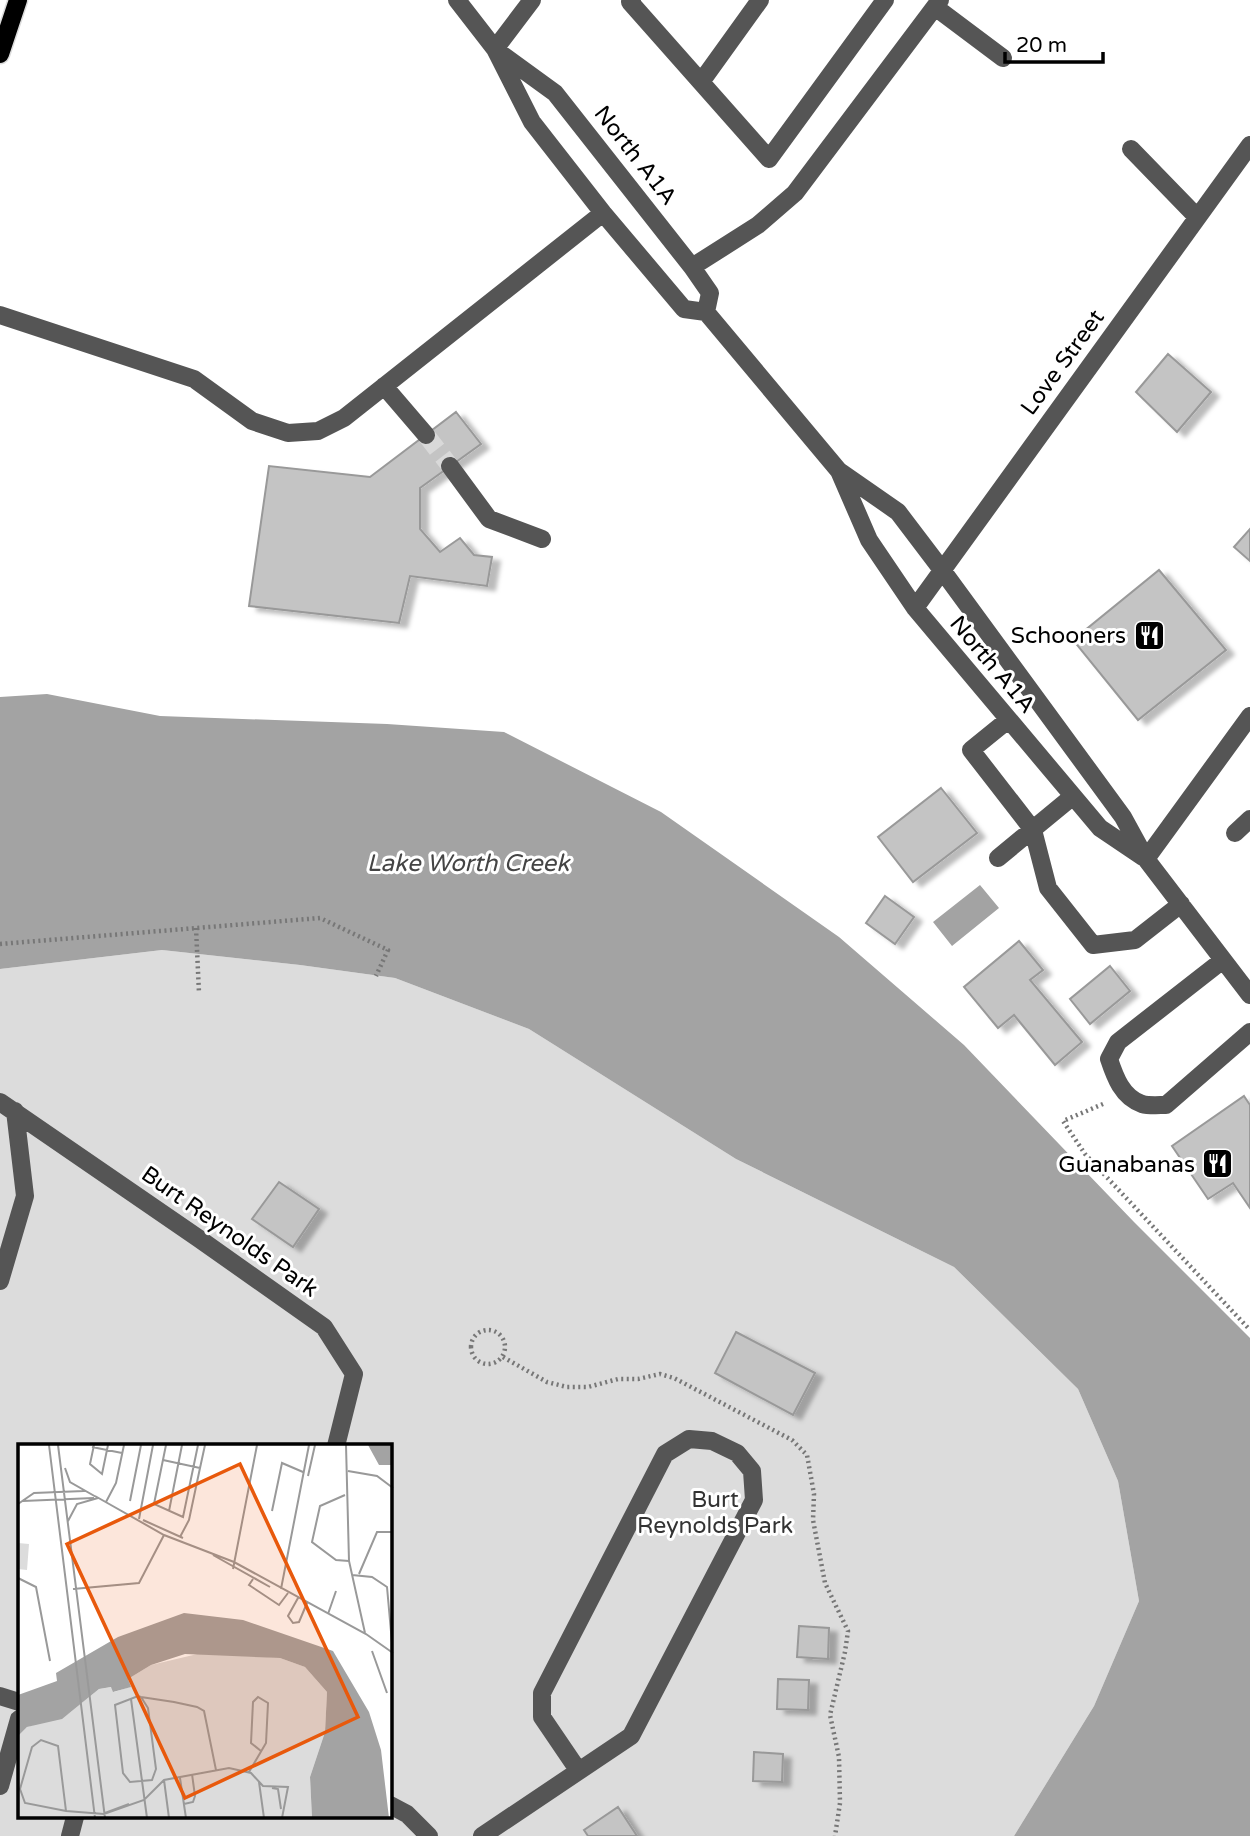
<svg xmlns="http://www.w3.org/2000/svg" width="1250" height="1836" font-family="'Varela Round',sans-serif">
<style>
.green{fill:#dcdcdc;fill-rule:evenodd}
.water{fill:#a3a3a3}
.building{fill:#c4c4c4;stroke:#999;stroke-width:2;filter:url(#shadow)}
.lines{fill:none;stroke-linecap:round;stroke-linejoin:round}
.minor-tunnel{stroke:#d9d9d9;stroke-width:18;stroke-dasharray:18 9;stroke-linecap:butt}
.major-casing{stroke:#dbdbdb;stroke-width:21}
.path{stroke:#777;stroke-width:4.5;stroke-dasharray:2 3.5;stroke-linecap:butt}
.minor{stroke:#555;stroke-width:18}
.major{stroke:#000;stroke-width:18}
.labels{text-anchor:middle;stroke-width:6;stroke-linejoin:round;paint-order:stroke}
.street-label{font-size:23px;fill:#000;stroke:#fff}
.poi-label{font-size:23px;fill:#000;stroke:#fff;text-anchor:end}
.park-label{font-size:23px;fill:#333;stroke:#fff}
.water-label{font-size:24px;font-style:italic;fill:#444;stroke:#fff}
.inset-road{fill:none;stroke:#999;stroke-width:2}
.view{fill:#e8590c;fill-opacity:0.15;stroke:#e8590c;stroke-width:3.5}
.inset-edge{fill:none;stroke:#000;stroke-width:3.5}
</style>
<defs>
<filter id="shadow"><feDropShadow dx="8" dy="4.5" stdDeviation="2" flood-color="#0004"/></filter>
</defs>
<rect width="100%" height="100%" fill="#fff"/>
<path class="green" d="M 162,950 L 300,965 L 395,978 L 529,1029 L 736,1159 L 954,1267 L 1078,1389 L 1118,1481 L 1139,1601 L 1094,1706 L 1014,1836 L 0,1836 L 0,969 ZM 19,1446 L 390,1446 L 390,1817 L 19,1817 Z"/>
<path class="water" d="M 47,694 L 160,716 L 387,724 L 504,732 L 661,812 L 839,937 L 964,1045 L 1134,1222 L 1250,1338 L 1250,1836 L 1014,1836 L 1094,1706 L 1139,1601 L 1118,1481 L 1078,1389 L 954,1267 L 736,1159 L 529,1029 L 395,978 L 300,965 L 162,950 L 0,969 L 0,697 Z
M 980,885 L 999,908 L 952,946 L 933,922 Z"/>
<path class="building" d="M 1168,354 L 1211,392 L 1177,432 L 1136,392 Z
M 456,412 L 481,444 L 420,488 L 420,529 L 440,552 L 460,538 L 474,555 L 492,557 L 487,586 L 410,576 L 399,623 L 249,606 L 269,466 L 370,477 Z
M 1250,529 L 1250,561 L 1234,547 Z
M 1159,570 L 1226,650 L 1138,720 L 1073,640 Z
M 941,788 L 977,833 L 913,882 L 878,837 Z
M 885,896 L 914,917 L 895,944 L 866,923 Z
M 1019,941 L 1043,970 L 1030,980 L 1082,1042 L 1055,1065 L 1014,1015 L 998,1028 L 964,987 Z
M 1110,966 L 1130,991 L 1090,1024 L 1070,999 Z
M 1244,1096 L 1250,1105 L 1250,1208 L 1233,1183 L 1208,1199 L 1172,1146 Z
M 279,1182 L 319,1209 L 293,1247 L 252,1219 Z
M 736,1332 L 815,1373 L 793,1415 L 715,1373 Z
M 799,1626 L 829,1628 L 828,1659 L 797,1657 Z
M 778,1679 L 809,1680 L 808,1710 L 777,1709 Z
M 754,1752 L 783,1754 L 782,1782 L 753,1781 Z
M 618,1807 L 637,1836 L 588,1836 L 584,1830 Z"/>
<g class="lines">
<path class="minor-tunnel" d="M 426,435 L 450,466"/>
<defs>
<path id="major" d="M 0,54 L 18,0"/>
</defs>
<use href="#major" class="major-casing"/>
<path class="path" d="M 196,928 L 199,993
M 0,944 L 320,918 L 388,950 L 376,976
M 1103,1104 L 1063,1121 L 1085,1154 L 1250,1330
M471 1347a17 17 0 1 1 34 0a17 17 0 1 1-34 0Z
M 503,1357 L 547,1382 L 567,1387 L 588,1387 L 618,1379 L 638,1379 L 660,1374 L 674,1378 L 792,1440 L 807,1455 L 814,1494 L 813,1520 L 825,1583 L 848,1631 L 845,1652 L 830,1715 L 839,1757 L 840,1803 L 835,1836"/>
<path class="minor" d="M 457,0 L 495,49 L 532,122 L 603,213 L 684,309 L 706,312 L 839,471 L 898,512 L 942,570 L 1123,817 L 1146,859 L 1250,995
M 632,0 L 630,2 L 769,159 L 885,0
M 935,7 L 1003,58
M 495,49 L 532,0
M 497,51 L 555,93 L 692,267 L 710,293 L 706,312
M 701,82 L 760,0
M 1131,149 L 1197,217
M 692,267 L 758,225 L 795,193 L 940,0
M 0,315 L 194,379 L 252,421 L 288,433 L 318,431 L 344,418 L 603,213
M 384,386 L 426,435
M 450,466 L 489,519 L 542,539
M 839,471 L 869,540 L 915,608 L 1100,828 L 1143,857
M 915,608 L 1250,145
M 1008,720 L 971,750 L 1033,830 L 1048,888 L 1093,945 L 1135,940 L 1181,904
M 1235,833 L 1250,819
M 998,858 L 1072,797
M 1146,859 L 1250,716
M 1223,960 L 1118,1042 L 1109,1059 C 1115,1077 1122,1097 1142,1104 C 1149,1106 1159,1105 1166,1105 L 1250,1032
M 0,1102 L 198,1238 L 324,1327 L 354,1374 L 336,1446
M 0,1281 L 25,1196 L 15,1111
M 0,1696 L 19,1702
M 0,1786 L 19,1719
M 390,1805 L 407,1814 L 429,1836
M 70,1836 L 75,1817
M 482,1836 L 631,1736 L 754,1500 L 752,1471 L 737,1453 L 712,1441 L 689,1439 L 665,1454 L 542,1693 L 542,1717 L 578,1770"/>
<use href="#major" class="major"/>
</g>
<defs>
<symbol id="restaurant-square" viewBox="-11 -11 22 22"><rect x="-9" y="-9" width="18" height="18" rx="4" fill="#000" stroke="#fff"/><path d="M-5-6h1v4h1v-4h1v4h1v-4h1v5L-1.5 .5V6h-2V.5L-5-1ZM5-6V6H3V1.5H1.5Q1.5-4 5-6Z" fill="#fff"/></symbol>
</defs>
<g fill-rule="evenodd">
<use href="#restaurant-square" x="1132" y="618" width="35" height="35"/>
<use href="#restaurant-square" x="1200" y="1146" width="35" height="35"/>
</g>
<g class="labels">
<g class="street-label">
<text transform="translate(636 155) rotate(52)" y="8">North A1A</text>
<text transform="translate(1062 362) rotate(-54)" y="8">Love Street</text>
<text transform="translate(993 664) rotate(50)" y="8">North A1A</text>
<text transform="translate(230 1231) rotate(35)" y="8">Burt Reynolds Park</text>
</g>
<g class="poi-label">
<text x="1126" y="643">Schooners</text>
<text x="1195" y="1172">Guanabanas</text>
</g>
<g class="park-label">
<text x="715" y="1507">Burt<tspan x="715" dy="26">Reynolds Park</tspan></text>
</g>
<g class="water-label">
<text x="468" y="871">Lake Worth Creek</text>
</g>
</g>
<g transform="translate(18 1444)">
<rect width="374" height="374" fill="#fff"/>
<path d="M 0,99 L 11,100 L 9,126 L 0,125 ZM 188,208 L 262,214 L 287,223 L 309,248 L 307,288 L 292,333 L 294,374 L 0,374 L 0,292 L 9,283 L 50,270 L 81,245 L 94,243 L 96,248 L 112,243 L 110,235 L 133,221 Z" fill="#dcdcdc"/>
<path d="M 350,1 L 374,1 L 374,21 L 361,21 ZM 166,169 L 225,176 L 315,207 L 351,268 L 363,306 L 371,374 L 294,374 L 292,333 L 307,288 L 309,248 L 287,223 L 262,214 L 167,210 L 133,221 L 110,235 L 113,243 L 95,248 L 93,243 L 81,245 L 44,275 L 9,283 L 0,292 L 0,251 L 39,237 L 38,229 L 100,193 Z" fill="#a3a3a3"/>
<path class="inset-road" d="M 31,1 L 77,374M 40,1 L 87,374M 76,1 L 72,20 L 84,30 L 90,1M 148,1 L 136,60 L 165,73 L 180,1M 328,1 L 331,117 L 347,189M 74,3 L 104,9M 145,16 L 182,24 L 171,76 L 162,93M 47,24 L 52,38 L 80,54M 182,24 L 187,1M 330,27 L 359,32 L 375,44M 290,32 L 297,1M 327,51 L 302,62 L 294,98 L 318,116 L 331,117M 77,52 L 146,91 L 216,118 L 348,190 L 375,209M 5,57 L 76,54M 112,57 L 123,1M 88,58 L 98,39 L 106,1M 0,60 L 16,49 L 66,47M 151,67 L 164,1M 254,67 L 264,19 L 285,28M 121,75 L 135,1M 125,76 L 165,94M 50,77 L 59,60 L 80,54M 195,111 L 252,143M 215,125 L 239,1M 341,130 L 359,88 L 375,88M 334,131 L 354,133 L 369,143 L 374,199M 0,134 L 18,143 L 32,217M 235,135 L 231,141 L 261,161 L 270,149M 55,145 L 121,139 L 146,91M 263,145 L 291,1M 280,154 L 270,172 L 275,179 L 281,178 L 289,159M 310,170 L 318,147M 354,207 L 369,249M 123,253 L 130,264 L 138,325 L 134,336 L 112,338 L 105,329 L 97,261 L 120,252 L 123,253 L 156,258 L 179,263 L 186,267 L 198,326M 113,255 L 129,374M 231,328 L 248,299 L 250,259 L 240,253 L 235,258 L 233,299 L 243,307M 162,334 L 168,374M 146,336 L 151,374M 241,338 L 246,374M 254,344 L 260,345 L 263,365M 166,360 L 175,358 L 177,352 L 174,330M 48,367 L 40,302 L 23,296 L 14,303 L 2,345 L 7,359 L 48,367 L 86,370 L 126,356 L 146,336 L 211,324 L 233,329 L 245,342 L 270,343 L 264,374M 87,369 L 111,360"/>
<path class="view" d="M 222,20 L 340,273 L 167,354 L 49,100 Z"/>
<rect width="374" height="374" class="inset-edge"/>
</g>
<path d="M1005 52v10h98v-10" fill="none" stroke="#000000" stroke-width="3.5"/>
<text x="1016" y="52" font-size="21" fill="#000000" stroke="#ffffff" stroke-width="5" paint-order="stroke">20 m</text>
</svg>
